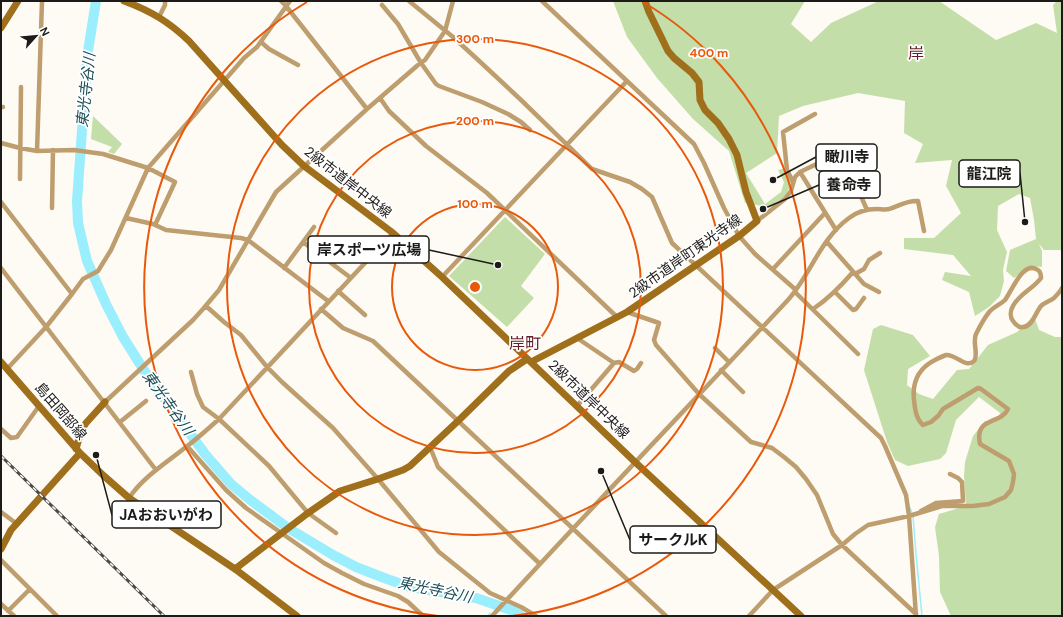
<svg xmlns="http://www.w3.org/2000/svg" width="1063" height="617" font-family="'DM Sans','Noto Sans JP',sans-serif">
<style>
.green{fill:#c4dea9}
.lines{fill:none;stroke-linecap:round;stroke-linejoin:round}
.stream{stroke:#9aeefd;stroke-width:1.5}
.river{stroke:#9aeefd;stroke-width:10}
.street{stroke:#be9d6e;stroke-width:4.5}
.secondary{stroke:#9f6f1b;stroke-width:7}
.rail-casing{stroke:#4b4a47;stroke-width:3}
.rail{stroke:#fff;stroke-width:1.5;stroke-dasharray:4.5;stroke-linecap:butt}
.ring{fill:none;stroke:#e8590c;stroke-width:2}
.labels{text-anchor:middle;stroke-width:3.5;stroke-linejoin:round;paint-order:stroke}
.street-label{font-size:14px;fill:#1c1b19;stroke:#fff}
.water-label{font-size:15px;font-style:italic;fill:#1d4e56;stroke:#fff}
.quarter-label{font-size:16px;fill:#621d26;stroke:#fff}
.centre{fill:#e8590c;stroke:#fff;stroke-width:2}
.ring-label{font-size:12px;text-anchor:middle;font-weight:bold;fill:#e8590c;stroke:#fff;stroke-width:3.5;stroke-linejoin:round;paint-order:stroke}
.leader{fill:none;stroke:#1c1b19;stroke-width:1.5}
.callout-dot{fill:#1c1b19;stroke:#fff;stroke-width:1.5}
.callout{fill:#fff;stroke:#1c1b19;stroke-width:1.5}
.callout-label{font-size:15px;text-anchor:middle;font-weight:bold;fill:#1c1b19}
</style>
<rect width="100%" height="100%" fill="#fdfbf3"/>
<path class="green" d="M 611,1 L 805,1 L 791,24 L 811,42 L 831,23 L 879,1 L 939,1 L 996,40 L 1036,23 L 1057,33 L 1053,5 L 1057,1 L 1062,1 L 1062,252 L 1060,250 L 1044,250 L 1039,244 L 1042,251 L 1042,267 L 1031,266 L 1014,278 L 1006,271 L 1010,250 L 1036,239 L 1034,220 L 1030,198 L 1019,194 L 998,206 L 997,230 L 1007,252 L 1003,270 L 1004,281 L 1000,296 L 989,307 L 975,316 L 969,292 L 942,280 L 945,272 L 971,276 L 953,255 L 904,249 L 904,238 L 934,238 L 961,213 L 946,186 L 952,160 L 915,163 L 923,144 L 904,133 L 905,101 L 858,93 L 803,106 L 779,116 L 777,153 L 746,173 L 765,204 L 781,192 L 784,182 L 778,170 L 786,168 L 791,183 L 786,196 L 769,207 L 745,203 L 729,151 L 693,119 L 657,78 L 627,37 L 613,1 Z
M 93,116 L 122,144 L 114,154 L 108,152 L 112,147 L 91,139 Z
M 505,217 L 545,254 L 521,286 L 534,298 L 507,327 L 449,276 Z
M 1034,316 L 1039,330 L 1055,337 L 1062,337 L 1062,616 L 951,616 L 940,592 L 939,556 L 935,527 L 939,514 L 966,506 L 964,476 L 965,462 L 973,436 L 985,421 L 997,421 L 1000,413 L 979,397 L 956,420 L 946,453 L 940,459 L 908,466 L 895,460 L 887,442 L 864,370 L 873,329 L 881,325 L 913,335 L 930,356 L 908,369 L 907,385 L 919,394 L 933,399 L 957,370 L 969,369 L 988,345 L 1017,332 Z"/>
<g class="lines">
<path class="stream" d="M 910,508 L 913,516 L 916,554 L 922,616
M 488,616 L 490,613"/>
<path class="river" d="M 96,1 L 88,51 L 84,102 L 77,201 L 78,223 L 87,261 L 106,304 L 123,337 L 145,372 L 205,454 L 231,484 L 249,499 L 288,528 L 333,555 L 356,567 L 387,579 L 410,587 L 476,598 L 514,611 L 521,616"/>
<path class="street" d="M 281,1 L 286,6 L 367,109
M 409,1 L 453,37 L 476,58 L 520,99 L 592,169 L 630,182 L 642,189 L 652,197 L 672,243 L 881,438 L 885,446 L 906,495 L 909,516 L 916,616
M 542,1 L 694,144 L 704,163 L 724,208 L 739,236 L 755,254 L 796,290
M 382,5 L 398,24 L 421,63 L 436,84 L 439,86 L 482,102 L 508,114 L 521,122 L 530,130
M 159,17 L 165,5 L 165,1
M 261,42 L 269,49 L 298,65
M 380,98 L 389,111 L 426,146 L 487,193 L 617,317
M 1,107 L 3,107
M 1,143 L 20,148 L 37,151 L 74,150 L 103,154 L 148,168 L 175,182 L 155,225
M 37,151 L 42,1
M 800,172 L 836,230
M 20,179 L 21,87
M 793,182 L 787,170 L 783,132 L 815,114
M 1,202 L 72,294
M 52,208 L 53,150
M 126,218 L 153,224 L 166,230 L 241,238 L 248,240 L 328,301
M 757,221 L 785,199 L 791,191 L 795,177 L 800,172 L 825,160 L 831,167 L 840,182 L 845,184 L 854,184 L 857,187 L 867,210
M 303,242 L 351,278
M 827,242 L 864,284 L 879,292
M 1,268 L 156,470
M 284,268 L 314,227
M 773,269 L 825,213
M 855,274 L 864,269 L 869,260 L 880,253
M 442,277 L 627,81
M 338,291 L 365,315
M 795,292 L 858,354
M 835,292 L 853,310 L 856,309 L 864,298
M 206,306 L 224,322 L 241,335 L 267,367 L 282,382 L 333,428 L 378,479 L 439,552 L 490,593 L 521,607 L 536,616
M 321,309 L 343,328 L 373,341 L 666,616
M 813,309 C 828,299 841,286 853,272
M 627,312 L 659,323 L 654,340 L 656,345 L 699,394 L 751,442 L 772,448 L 784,457 L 796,467 L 806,479 L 817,495 L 833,534 L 842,545 L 916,614
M 577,338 L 614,363 L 577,406
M 715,348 L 729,362
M 614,363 L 619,362 L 634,371 L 637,369 L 641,363
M 7,369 L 46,327 L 72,294 L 83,279 L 98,271 L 111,250 L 148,168 L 244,58 L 257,47 L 290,1
M 721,370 L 743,392
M 191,372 L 197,394 L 203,407 L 219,419 L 269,466 L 308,513 L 336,533
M 105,402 L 193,320 L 203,309 L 219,290 L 276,192 L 367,109 L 418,65 L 425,60 L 445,31 L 453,1
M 120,422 L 146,401
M 1,429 L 11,438 L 17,437 L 39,406
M 187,446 L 226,490 L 246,508 L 324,563 L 342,573 L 364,584 L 398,596 L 408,602 L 423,616
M 430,447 L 438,467 L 540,564
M 129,498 C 143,477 166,463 186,447 C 198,438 208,429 219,419 L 393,233
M 921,511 L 936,503 L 963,501 L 962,482 L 958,478 L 950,474
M 1,512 L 17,524
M 1,560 L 57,616
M 1,604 L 14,616
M 8,611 L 30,589
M 492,616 C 589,510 689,406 787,301 C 810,276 820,239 849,218 C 858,211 866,209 877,209 C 881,209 885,210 889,209 C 899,206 907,200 918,201 L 924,231
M 749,616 L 773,590 L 842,545 L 855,534 L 868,525 L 909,516 L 942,506 L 973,506 L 989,504 L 1005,497 L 1011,490 L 1013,482 L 1014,474 L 1009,461 L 980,444 C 974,416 1001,425 1008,409 L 981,389 L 978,388 L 943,409 L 938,416 L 931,422 L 923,425 C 916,419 915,409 914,400 C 912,382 919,368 935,360 C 939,358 943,356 946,355 C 956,354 966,369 974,361 C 979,355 972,342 976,334 C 980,326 985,317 990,311 C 995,306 1001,304 1005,300 C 1011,293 1023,259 1038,270 C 1041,272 1041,275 1041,278 C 1033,289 1019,294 1013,306 C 1010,311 1010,317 1013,321 C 1015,324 1017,326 1020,327 C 1032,329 1035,313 1041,306 C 1044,303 1050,301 1054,298 C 1057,295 1060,292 1062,288"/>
<path class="secondary" d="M 124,1 C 151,11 169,22 189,41 L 282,145 L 304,166 L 393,233 L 442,277 L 635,462 L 801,616
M 1,28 L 18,1
M 1,362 L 80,453 L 104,476 L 129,498 L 235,569 L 297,616
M 531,362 L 627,312 L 739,236 L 757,221 L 746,192 L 737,155 L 729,139 L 718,123 L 705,110 L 700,100 L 699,82 L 692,73 L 674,58 L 668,51 L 649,12 L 645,1
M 76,449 L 81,431 L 86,423 L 105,402
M 1,549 L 11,530 L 80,453
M 235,569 L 308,513 L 340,491 L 378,479 L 403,470 L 410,466 L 458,421 L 509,371 L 527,359"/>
<defs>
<path id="rail" d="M 1,456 L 164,616"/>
</defs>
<use href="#rail" class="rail-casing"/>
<use href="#rail" class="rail"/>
</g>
<g class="ring">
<circle cx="475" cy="287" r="83"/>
<circle cx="475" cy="287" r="166"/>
<circle cx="475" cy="287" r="248"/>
<path d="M438 616A331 331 0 0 1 307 2M643 2A331 331 0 0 1 512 616"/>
</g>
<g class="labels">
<g class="street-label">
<text transform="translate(348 182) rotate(38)" y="5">2級市道岸中央線</text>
<text transform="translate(685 256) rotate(-35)" y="5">2級市道岸町東光寺線</text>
<text transform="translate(589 399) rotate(44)" y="5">2級市道岸中央線</text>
<text transform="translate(61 411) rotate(49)" y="5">島田岡部線</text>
</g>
<g class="water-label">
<text transform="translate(86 90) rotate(-84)" y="5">東光寺谷川</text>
<text transform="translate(168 403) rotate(54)" y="5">東光寺谷川</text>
<text transform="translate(435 590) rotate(12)" y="5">東光寺谷川</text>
</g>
<g class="quarter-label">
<text x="916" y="59">岸</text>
<text x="525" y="349">岸町</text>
</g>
</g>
<circle cx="475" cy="287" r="6" class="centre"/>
<g class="ring-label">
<text x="475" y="43">300 m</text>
<text x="709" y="57">400 m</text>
<text x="475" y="125">200 m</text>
<text x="475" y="208">100 m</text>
</g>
<path class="leader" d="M773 180L816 157M1025 222L1020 173M763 209L819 185M498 265L429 250M96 455L112 515M601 471L630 540"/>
<g class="callout-dot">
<circle cx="773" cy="180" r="4"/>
<circle cx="1025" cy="222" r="4"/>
<circle cx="763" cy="209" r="4"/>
<circle cx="498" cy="265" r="4"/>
<circle cx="96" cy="455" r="4"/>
<circle cx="601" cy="471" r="4"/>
</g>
<g class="callout">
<rect x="816" y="144" width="61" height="27" rx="4"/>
<rect x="959" y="160" width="61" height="27" rx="4"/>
<rect x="819" y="171" width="61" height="27" rx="4"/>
<rect x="308" y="236" width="121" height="27" rx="4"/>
<rect x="112" y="501" width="109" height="27" rx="4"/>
<rect x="630" y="526" width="86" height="27" rx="4"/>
</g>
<g class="callout-label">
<text x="847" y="162">瞰川寺</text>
<text x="989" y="179">龍江院</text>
<text x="849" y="190">養命寺</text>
<text x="369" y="255">岸スポーツ広場</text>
<text x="166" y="520">JAおおいがわ</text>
<text x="673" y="545">サークルK</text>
</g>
<rect width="1063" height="617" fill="none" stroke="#1c1b19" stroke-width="4"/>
<g transform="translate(36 36) rotate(63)" stroke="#ffffff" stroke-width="3" paint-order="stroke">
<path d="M0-3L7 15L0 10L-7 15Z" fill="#1c1b19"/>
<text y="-6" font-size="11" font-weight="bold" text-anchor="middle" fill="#1c1b19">N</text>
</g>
</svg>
